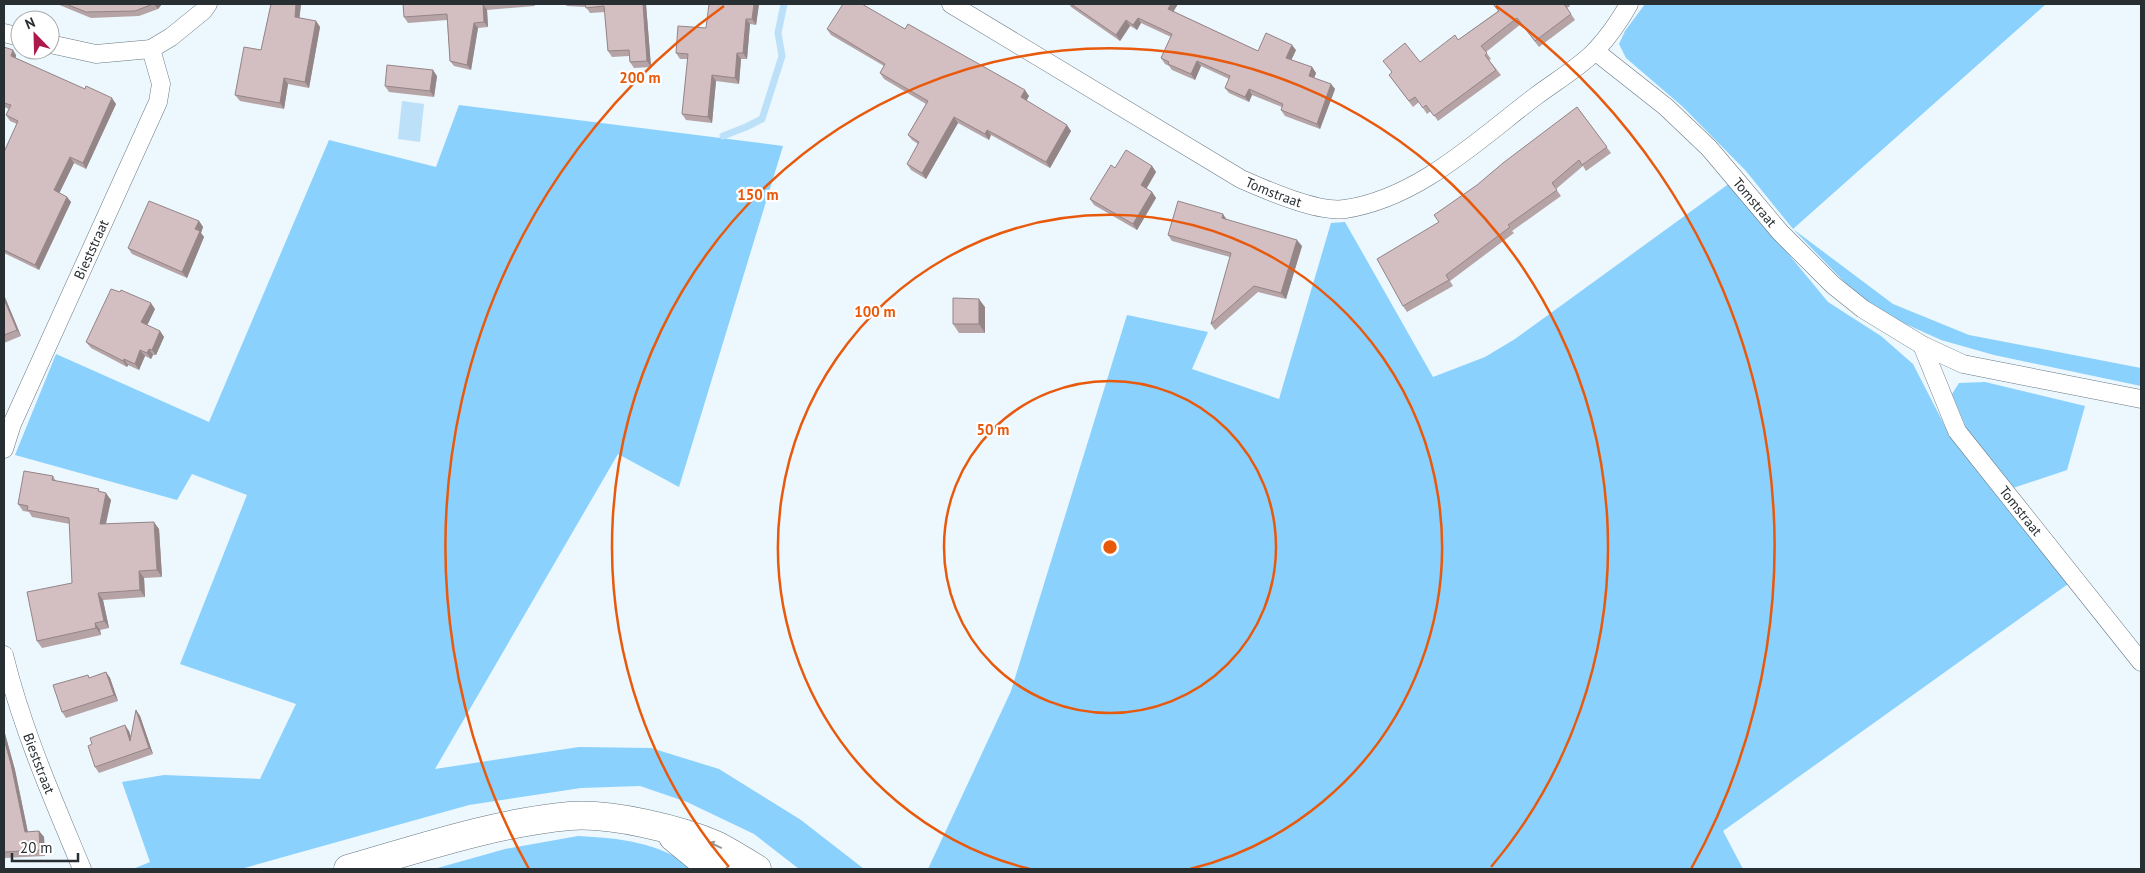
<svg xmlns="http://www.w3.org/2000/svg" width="2145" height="873" font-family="'PT Sans',sans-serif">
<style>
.green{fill:#8ad1fd}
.water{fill:#bce0f8}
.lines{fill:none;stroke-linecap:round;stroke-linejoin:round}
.stream{stroke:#bce0f8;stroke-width:7}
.street-casing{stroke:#697882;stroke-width:19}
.highway-casing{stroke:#697882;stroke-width:29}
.street{stroke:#fff;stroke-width:18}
.highway{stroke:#fff;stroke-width:28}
.wall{fill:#b5a3a6}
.shaded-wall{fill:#948587}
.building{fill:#d3bec1;stroke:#948587}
.oneway{fill:#949799}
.ring{fill:none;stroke:#e8590c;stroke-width:2.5}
.labels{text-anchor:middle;stroke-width:4.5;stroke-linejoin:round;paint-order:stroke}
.street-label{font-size:14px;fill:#282f33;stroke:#fff}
.centre{fill:#e8590c;stroke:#fff;stroke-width:2.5}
.ring-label{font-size:15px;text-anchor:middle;font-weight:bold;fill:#e8590c;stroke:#fff;stroke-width:4.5;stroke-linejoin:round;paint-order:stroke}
</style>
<rect width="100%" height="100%" fill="#ecf7fe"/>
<path class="green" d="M 1645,4 L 2046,4 L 1793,229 L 1893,304 L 1969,335 L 2141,368 L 2141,386 L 1994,355 L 1941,340 L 1899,321 L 1858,296 L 1793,229 L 1746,171 L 1683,107 L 1626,58 L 1619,44 L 1625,31 Z
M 459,105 L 783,146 L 679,487 L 618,454 L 435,769 L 579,747 L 651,748 L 719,769 L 801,820 L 864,869 L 799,869 L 754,834 L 687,802 L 640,786 L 581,788 L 469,805 L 241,869 L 133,869 L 150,862 L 122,782 L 164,775 L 260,779 L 296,704 L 180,664 L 247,495 L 192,474 L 177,500 L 15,455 L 56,354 L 209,422 L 329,140 L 436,167 Z
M 1730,183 L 1828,302 L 1881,336 L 1913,364 L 1949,434 L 2068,584 L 1723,831 L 1743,869 L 928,869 L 1011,691 L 1127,315 L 1208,332 L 1192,369 L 1279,399 L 1331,223 L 1345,222 L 1433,377 L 1485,357 L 1515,339 Z
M 1985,382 L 2085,406 L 2067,470 L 2013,488 L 1969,435 L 1952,394 L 1959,383 Z
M 578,836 C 618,838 661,842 693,869 L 434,869 L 505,849 Z"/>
<path class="water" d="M 402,101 L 424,104 L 420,142 L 398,139 Z"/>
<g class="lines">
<path class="stream" d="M 723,136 L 746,127 L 762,119 L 782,56 L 778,33 L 784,4"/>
<defs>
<g id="street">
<path id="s1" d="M 951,4 L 1241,179 C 1266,190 1318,213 1345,209 C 1419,198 1479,139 1536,96 C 1553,83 1583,65 1596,50 C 1609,36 1620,20 1629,4"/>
<path d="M 4,33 L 20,37"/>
<path d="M 50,44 L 96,54 L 151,49 L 171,37 L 203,11 L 208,4"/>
<path id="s2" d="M 1595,51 L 1666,107 L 1709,148 L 1780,232 L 1833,285 L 1863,309 L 1922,345 L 1963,364 L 2141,399"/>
<path id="s3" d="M 1922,345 L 1957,431 L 2141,662"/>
<path id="s4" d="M 4,449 L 12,424 L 158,102 L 161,84 L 151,49"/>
<path id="s5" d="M 4,655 C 22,729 53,799 82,869"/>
</g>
<path id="highway" d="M 673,837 L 712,869
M 348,869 C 421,848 494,823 570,816 C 611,813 680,829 718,846 C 731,853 744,861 757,869"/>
</defs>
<use href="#street" class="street-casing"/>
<use href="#highway" class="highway-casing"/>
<use href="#street" class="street"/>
<use href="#highway" class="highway"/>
</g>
<path class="wall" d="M 57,4 L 162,4 L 158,9 L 139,16 L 91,18 Z
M 271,4 L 301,4 L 299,18 L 316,21 L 320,27 L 309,88 L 288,84 L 284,109 L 240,101 L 235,95 L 261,50 Z
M 403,4 L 534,4 L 535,6 L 487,10 L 488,27 L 478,28 L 471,70 L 454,66 L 450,61 L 447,20 L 408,23 L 404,17 Z
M 565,4 L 646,4 L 651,67 L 634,68 L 630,62 L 629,56 L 612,57 L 608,51 L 605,12 L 590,13 L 586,7 L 567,6 Z
M 759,4 L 756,25 L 750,24 L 747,59 L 741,59 L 739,84 L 716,81 L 712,123 L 686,120 L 682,114 L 688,59 L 680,59 L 676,53 L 706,28 Z
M 1069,4 L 1178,4 L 1173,11 L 1258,51 L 1296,50 L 1291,60 L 1312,67 L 1316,73 L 1314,78 L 1331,84 L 1335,89 L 1320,129 L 1285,116 L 1281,110 L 1282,107 L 1252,95 L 1249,102 L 1229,93 L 1225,88 L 1229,79 L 1201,66 L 1195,80 L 1172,70 L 1169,66 L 1165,64 L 1161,58 L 1171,37 L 1141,23 L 1137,30 L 1130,26 L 1120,41 L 1071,7 Z
M 1493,4 L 1569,4 L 1570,6 L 1567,8 L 1575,20 L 1539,47 L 1521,24 L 1486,52 L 1491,59 L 1489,60 L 1501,75 L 1438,121 L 1431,111 L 1427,114 L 1419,102 L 1413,107 L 1389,75 L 1420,62 L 1458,40 L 1498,11 Z
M 827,29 L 905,29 L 1029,96 L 1026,101 L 1071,131 L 1050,168 L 991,135 L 989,140 L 958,123 L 926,179 L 911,170 L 907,164 L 918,144 L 912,140 L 908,135 L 926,104 L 884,79 L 880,73 L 884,66 L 831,35 Z
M 4,47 L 16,55 L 16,58 L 116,104 L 86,169 L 74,163 L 59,193 L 67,197 L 71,202 L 39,270 L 4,253 L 4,152 L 17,124 L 10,121 L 6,115 L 9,109 L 4,107 Z
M 437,76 L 434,97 L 389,92 L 385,86 Z
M 1577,107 L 1611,153 L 1586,171 L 1583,166 L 1556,189 L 1561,196 L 1512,231 L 1514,233 L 1450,281 L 1453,286 L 1407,312 L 1403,306 L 1439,222 Z
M 1152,166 L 1156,172 L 1146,189 L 1152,192 L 1156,198 L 1137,230 L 1094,205 L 1090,199 L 1115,168 Z
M 1227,220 L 1302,246 L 1286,299 L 1258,292 L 1215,330 L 1211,324 L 1230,257 L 1172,241 L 1168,235 Z
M 199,221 L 203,227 L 201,233 L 204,237 L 187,278 L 132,254 L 128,248 Z
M 4,295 L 21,336 L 4,343 Z
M 985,307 L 985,333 L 959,333 L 953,324 Z
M 155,309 L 147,325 L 160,331 L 164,337 L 156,355 L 153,355 L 151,359 L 145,356 L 139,370 L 128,365 L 127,367 L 91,348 L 86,342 Z
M 53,476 L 56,481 L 101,492 L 111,500 L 106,524 L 159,529 L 162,577 L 144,578 L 145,597 L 103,600 L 109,628 L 100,630 L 101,635 L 42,648 L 37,641 L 72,583 L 70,524 L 32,517 L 29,512 L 23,511 L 18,504 Z
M 106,672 L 110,678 L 118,701 L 66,718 L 62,712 Z
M 136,710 L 140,716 L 153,754 L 99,773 L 95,767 L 92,744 L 129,731 L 131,737 Z
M 4,730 L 15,770 L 28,832 L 39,831 L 44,837 L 45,856 L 4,858 Z"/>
<path class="shaded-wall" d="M 154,4 L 162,4 L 158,9 Z
M 296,4 L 301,4 L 299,23 L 295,17 Z
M 483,4 L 487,10 L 488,27 L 484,22 Z
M 643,4 L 646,4 L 651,67 L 647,61 Z
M 754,4 L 759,4 L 756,25 L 752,19 Z
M 1171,4 L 1178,4 L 1172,14 L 1168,9 Z
M 1138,18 L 1141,23 L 1137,30 L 1133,25 Z
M 746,19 L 750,24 L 747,59 L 743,53 Z
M 1126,20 L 1130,26 L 1120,41 L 1116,35 Z
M 316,21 L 320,27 L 309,88 L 305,82 Z
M 474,23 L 478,28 L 471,70 L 467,65 Z
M 1292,45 L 1296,50 L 1290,63 L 1286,58 Z
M 13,50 L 16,55 L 15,62 L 11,56 Z
M 737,53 L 741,59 L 739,84 L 735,78 Z
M 1197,61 L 1201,66 L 1195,80 L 1191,74 Z
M 1312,67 L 1316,73 L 1313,81 L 1309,76 Z
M 433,70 L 437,76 L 434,97 L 430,91 Z
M 712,75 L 716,81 L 712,123 L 708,117 Z
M 284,78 L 288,84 L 284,109 L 280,103 Z
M 1331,84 L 1335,89 L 1320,129 L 1317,124 Z
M 1249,89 L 1252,95 L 1249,102 L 1245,97 Z
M 1025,90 L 1029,96 L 1025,103 L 1021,97 Z
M 112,98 L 116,104 L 86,169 L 83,163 Z
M 954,117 L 958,123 L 926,179 L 922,173 Z
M 1067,125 L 1071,131 L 1050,168 L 1046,162 Z
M 987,130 L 991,135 L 989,140 L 985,134 Z
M 70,157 L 74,163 L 58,196 L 54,190 Z
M 1152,166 L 1156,172 L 1145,191 L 1141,185 Z
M 1152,192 L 1156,198 L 1137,230 L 1133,224 Z
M 67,197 L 71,202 L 39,270 L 35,265 Z
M 1223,214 L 1227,220 L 1222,218 Z
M 199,221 L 203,227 L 201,233 L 204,237 L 187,278 L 182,272 L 195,229 Z
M 1297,240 L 1302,246 L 1286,299 L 1281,293 Z
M 4,295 L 21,336 L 17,330 L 4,299 Z
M 979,299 L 985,307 L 985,333 L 979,324 Z
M 151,303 L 155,309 L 146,328 L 141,322 Z
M 160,331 L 164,337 L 156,355 L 152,350 Z
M 149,349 L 153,355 L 151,359 L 147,353 Z
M 140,350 L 145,356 L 139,370 L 135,364 Z
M 124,359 L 128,365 L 127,367 L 123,361 Z
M 106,493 L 111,500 L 104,531 L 100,524 Z
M 154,522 L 159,529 L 162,577 L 157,570 Z
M 139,571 L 144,578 L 145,597 L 140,590 Z
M 98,593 L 103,600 L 109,628 L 104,621 Z
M 95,623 L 100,630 L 101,635 L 96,628 Z
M 106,672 L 110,678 L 118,701 L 114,695 Z
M 136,710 L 140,716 L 153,754 L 149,748 Z
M 125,725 L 129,731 L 134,747 L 130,741 Z
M 4,730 L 15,770 L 29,838 L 25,832 L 4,739 Z
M 39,831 L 44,837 L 45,856 L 40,850 Z"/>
<path class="building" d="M 66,4 L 153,4 L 135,11 L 86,12 Z
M 271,4 L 296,4 L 295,17 L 316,21 L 305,82 L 284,78 L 280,103 L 235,95 L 244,47 L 261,50 Z
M 403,4 L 489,4 L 483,4 L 484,22 L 474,23 L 467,65 L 450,61 L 447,14 L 404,17 Z
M 585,4 L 643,4 L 647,61 L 630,62 L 629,50 L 608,51 L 604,6 L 586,8 Z
M 709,4 L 754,4 L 752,19 L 746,19 L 743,53 L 737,53 L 735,78 L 712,75 L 708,117 L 682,114 L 688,54 L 676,53 L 678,26 L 706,28 Z
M 843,4 L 862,4 L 905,29 L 908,24 L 1025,90 L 1021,97 L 1067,125 L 1046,162 L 987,130 L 985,134 L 954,117 L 922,173 L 907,164 L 919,142 L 908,135 L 928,101 L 880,73 L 885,64 L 827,29 Z
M 1071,4 L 1171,4 L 1168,9 L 1258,51 L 1266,33 L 1292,45 L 1286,58 L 1312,67 L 1309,76 L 1331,84 L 1317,124 L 1281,110 L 1283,104 L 1249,89 L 1245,97 L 1225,88 L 1230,76 L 1197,61 L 1191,74 L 1168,64 L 1169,62 L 1161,58 L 1172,34 L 1138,18 L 1133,25 L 1126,20 L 1116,35 Z
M 1493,4 L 1564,4 L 1571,14 L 1535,41 L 1517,18 L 1481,46 L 1487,53 L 1485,55 L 1496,70 L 1434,116 L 1426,105 L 1423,108 L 1415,97 L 1409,101 L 1389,75 L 1392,72 L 1383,61 L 1405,43 L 1420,62 L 1455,35 L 1458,40 L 1499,11 Z
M 4,47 L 13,50 L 11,56 L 85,89 L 86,86 L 112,98 L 83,163 L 70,157 L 54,190 L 67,197 L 35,265 L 4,250 L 4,152 L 18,121 L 6,115 L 11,105 L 4,103 Z
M 387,65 L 433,70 L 430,91 L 385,86 Z
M 1577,107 L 1607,147 L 1582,165 L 1579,160 L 1552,183 L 1557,190 L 1508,225 L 1510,227 L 1446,275 L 1449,280 L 1403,306 L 1377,259 L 1439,222 L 1434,215 L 1477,185 L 1503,163 Z
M 1126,150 L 1152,166 L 1141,185 L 1152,192 L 1133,224 L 1090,199 L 1111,165 L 1115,168 Z
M 149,201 L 199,221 L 195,229 L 200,231 L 182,272 L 128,248 Z
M 1178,201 L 1223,214 L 1222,218 L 1297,240 L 1281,293 L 1254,286 L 1211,324 L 1231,253 L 1168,235 Z
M 111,289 L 120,292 L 121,290 L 151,303 L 141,322 L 160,331 L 152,350 L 149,349 L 147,353 L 140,350 L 135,364 L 124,359 L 123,361 L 86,342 Z
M 953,298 L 979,299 L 979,324 L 953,324 Z
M 4,299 L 17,330 L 4,335 Z
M 24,471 L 53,476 L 52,480 L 99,489 L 98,491 L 106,493 L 100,524 L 154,522 L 157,570 L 139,571 L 140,590 L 98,593 L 104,621 L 95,623 L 96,628 L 37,641 L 27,592 L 72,583 L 69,518 L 27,510 L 28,506 L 18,504 Z
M 106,672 L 114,695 L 62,712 L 53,685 L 88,675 L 89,678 Z
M 136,710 L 149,748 L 95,767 L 88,746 L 92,744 L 90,738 L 125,725 L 130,741 Z
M 4,739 L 11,764 L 25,832 L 39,831 L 40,850 L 4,852 Z"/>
<defs><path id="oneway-solid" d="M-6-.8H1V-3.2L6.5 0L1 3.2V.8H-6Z" transform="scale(1.25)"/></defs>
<use class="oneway" href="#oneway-solid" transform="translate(715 845) rotate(-156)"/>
<g class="ring">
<circle cx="1110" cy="547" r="166"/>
<path d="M1030 869A332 332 0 1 1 1190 869"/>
<path d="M729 867A498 498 0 1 1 1491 867"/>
<path d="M529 869A664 664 0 0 1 724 6M1496 6A664 664 0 0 1 1691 869"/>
</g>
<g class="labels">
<g class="street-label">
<text dy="5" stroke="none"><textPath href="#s1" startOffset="374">Tomstraat</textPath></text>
<text dy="5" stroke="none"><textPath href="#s2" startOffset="221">Tomstraat</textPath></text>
<text dy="5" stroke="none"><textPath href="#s4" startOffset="218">Bieststraat</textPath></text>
<text dy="5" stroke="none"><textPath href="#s3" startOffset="195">Tomstraat</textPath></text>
<text dy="5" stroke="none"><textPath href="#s5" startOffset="114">Bieststraat</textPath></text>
</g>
</g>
<circle cx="1110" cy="547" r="8" class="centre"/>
<g class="ring-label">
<text x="640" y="83">200 m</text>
<text x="758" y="200">150 m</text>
<text x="875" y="317">100 m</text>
<text x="993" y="435">50 m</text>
</g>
<rect width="2145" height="873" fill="none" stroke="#282f33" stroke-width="10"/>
<g transform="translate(35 35) rotate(337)"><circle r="24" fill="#ffffff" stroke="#a9acad"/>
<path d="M0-4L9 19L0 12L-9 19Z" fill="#ac1a4b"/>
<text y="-8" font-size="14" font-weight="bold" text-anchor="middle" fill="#282f33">N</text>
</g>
<path d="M12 853v8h66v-8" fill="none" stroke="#282f33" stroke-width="2.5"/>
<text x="20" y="853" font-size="15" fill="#282f33" stroke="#ffffff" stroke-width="4" paint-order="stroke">20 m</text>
</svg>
